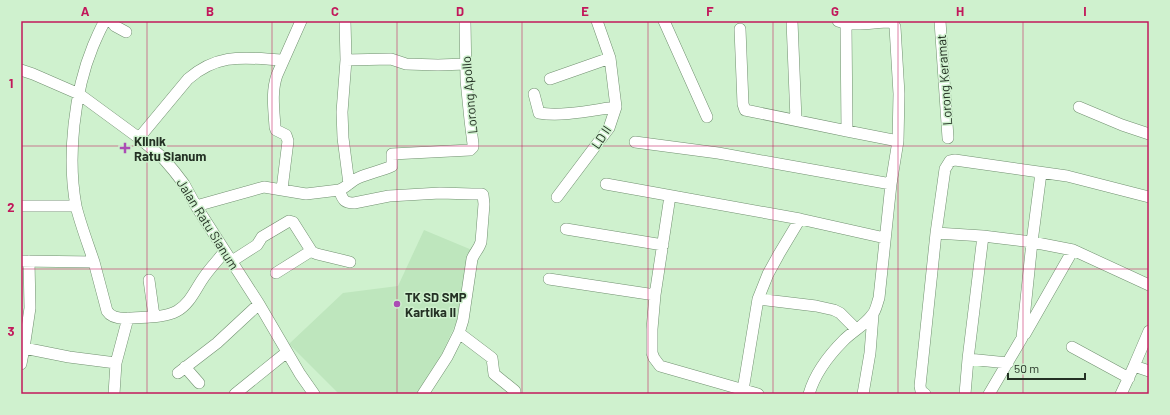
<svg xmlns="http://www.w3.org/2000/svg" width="1170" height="415" font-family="Barlow,sans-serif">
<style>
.built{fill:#bee6bd}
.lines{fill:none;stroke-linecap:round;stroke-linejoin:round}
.street-casing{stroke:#719070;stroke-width:12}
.street{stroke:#fff;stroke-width:11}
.grid{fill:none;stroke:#c2185b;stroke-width:1;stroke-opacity:0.55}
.poi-dot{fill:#ab4cb4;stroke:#cff1ce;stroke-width:1.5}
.labels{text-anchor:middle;stroke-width:3;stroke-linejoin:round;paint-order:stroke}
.street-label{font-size:13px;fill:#243124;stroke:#cff1ce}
.poi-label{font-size:13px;font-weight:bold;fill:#243124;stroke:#cff1ce;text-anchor:start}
.neatline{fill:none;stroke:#c2185b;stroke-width:1.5}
.grid-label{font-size:13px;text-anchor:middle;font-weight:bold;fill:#c2185b}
</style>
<rect width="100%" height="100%" fill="#cff1ce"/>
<path class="built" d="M 424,230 L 472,250 L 460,314 L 440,358 L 417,394 L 339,394 L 289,344 L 343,293 L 398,286 Z"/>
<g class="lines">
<defs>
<path id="street" d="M 111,21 L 115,26 L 126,32
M 345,21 L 346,60 L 342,112 L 343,138 L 349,184
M 664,21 L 707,117
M 792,21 L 796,120
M 940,21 L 948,138
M 846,24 L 847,131
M 740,29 L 743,104 L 745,110 L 847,131 L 898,141
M 346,60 L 391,59 L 406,64 L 438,65 L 466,64
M 21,70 L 33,74 L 79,94 L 139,138 L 162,157 L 174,171 L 184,184 L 196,206 L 259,304 L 300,374 L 314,394
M 550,79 L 610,58
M 534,94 L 539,113 C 562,117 593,110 616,107
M 1079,107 L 1122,125 L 1149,134
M 139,138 L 188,79 C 219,52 246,58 283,60
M 635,142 L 718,153 L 891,184
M 606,184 L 800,219 L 885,238
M 282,189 L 288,141 L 286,135 L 276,130 L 275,127 C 274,110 271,92 277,75 L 301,21
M 339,190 C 343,199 343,203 354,203 L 389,196 L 440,193 L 472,194 L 482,194 L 483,195 L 484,204 L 481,242 C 479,249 474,253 472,259 L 463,320 L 459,333 L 447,357 L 423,394
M 670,196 L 655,295 L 652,329 L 652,353 L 654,358 L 660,366 L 758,394
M 557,197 L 609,128 L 616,107 L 610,58 L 597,21
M 21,206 L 76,206
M 196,206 L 264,187 L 306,194 L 339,190 C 346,188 351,181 358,178 C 369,173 381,171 392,166 L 392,154 L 470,150 L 473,147 L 473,144 L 470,120 L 466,80 L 465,21
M 566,229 L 663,245
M 936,233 L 983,236 L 1032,242 L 1073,250 L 1149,285
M 21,261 L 94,262 L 107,311 C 112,319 123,319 132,318 C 146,317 164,318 177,311 C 190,304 196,288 204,277 C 210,268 218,260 225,251
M 29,261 L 30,308 L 24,348 L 69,357 L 116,363 L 128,318
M 232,261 L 257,245 L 262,237 L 289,221 L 293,222 L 312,252 L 317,254 L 350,262
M 94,262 C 88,244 80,223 76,206 C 67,157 74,92 93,46 C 97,37 100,29 105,21
M 276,273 L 311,251
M 549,279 L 655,295
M 149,280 L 154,316
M 758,299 L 768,274 L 779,254 L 800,219
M 459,333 L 492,358 L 494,374 L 515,391 L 515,394
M 1025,334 L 1073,250
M 1072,347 L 1129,378
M 968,359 L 1008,363
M 21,364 L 24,348
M 1134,366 L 1149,371
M 185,367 L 199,383
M 178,373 L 217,343 L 259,304
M 743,390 L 758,299 L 816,306 L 834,310 L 840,313 L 856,329
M 114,394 L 116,363
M 235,394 L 287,352
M 809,394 C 815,373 829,355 844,340 C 853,331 865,325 872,315 C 876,311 877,303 879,298 L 891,184 L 898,141 L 899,94 L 895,27 L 893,23 L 890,22 C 873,22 855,27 838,21
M 863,394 L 870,353 L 873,315
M 925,394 L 921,391 L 920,386 L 936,233 L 945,169 L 950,161 L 955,160 L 1067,176 L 1149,197
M 965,394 L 968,359 L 983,236
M 989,394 L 1022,338 L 1032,242 L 1041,173
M 1121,394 L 1134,366 L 1149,331"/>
</defs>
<use href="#street" class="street-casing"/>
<use href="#street" class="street"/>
</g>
<path class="grid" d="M 147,21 L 147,394M 272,21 L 272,394M 397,21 L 397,394M 522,21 L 522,394M 648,21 L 648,394M 773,21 L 773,394M 898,21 L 898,394M 1023,21 L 1023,394M 21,146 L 1149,146M 21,269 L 1149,269"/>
<g class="poi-dot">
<path d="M123 142h4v4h4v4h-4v4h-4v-4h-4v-4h4z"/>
<circle cx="397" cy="304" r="4"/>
</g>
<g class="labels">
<g class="street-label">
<text transform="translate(944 80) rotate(-94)" y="5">Lorong Keramat</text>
<text transform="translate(469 95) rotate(-95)" y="5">Lorong Apollo</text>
<text transform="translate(601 137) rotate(-57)" y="5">LD II</text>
<text transform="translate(208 224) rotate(58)" y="5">Jalan Ratu Sianum</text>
</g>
<g class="poi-label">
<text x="134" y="146">Klinik<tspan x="134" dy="15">Ratu Sianum</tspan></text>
<text x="405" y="302">TK SD SMP<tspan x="405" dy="15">Kartika II</tspan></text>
</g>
</g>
<rect width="1170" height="415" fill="none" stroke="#cff1ce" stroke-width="44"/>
<path d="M1008 373v6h77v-6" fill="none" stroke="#243124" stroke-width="2"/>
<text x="1014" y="373" font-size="12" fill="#243124" stroke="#cff1ce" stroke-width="3" paint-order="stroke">50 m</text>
<rect x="22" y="22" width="1126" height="371" class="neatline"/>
<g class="grid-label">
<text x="85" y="16">A</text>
<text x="210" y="16">B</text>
<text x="335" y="16">C</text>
<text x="460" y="16">D</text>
<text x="585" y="16">E</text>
<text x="710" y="16">F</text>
<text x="835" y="16">G</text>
<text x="960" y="16">H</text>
<text x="1085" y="16">I</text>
<text x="11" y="88">1</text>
<text x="11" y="212">2</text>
<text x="11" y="336">3</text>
</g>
</svg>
